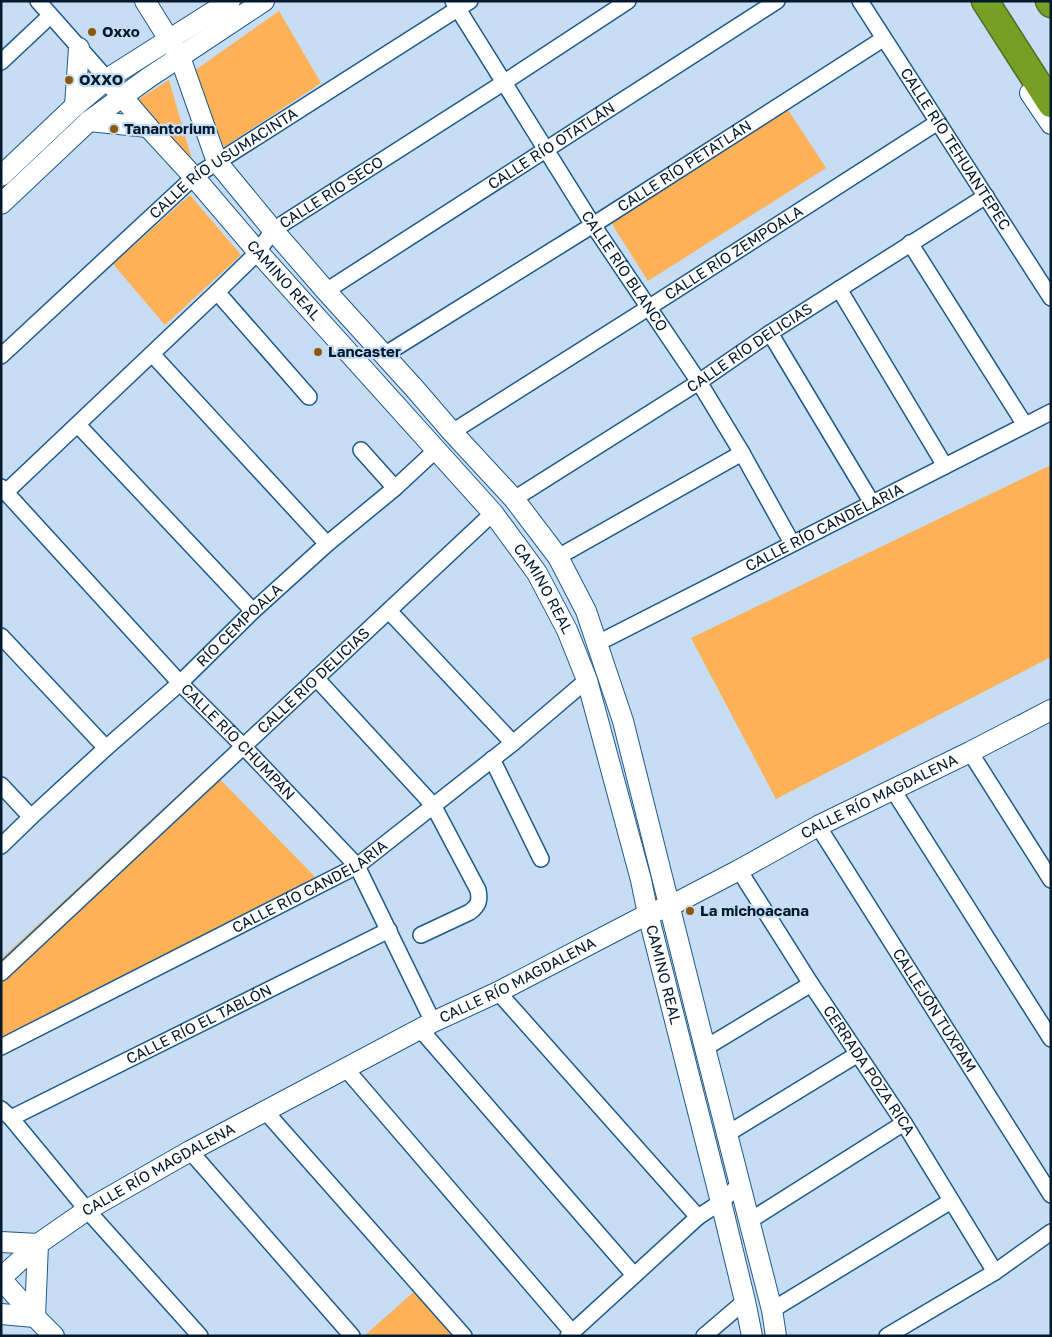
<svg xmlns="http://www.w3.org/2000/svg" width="1052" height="1337" font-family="'Golos Text',sans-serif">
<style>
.green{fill:#ffb158}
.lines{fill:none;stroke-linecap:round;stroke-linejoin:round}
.street-casing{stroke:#1f5a8a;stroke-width:18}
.secondary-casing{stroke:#1f5a8a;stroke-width:22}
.highway-casing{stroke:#4e7029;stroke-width:29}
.street{stroke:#fff;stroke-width:15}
.secondary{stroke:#fff;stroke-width:20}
.highway{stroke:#769f26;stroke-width:26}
.poi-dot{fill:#8e580c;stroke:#c6ddf3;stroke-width:2}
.labels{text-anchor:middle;stroke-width:4.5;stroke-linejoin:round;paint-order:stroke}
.poi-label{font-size:15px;font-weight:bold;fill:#031a2e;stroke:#c6ddf3;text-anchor:start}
.street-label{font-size:15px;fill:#031a2e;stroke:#c6ddf3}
</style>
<rect width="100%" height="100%" fill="#c6ddf3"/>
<path class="green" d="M 279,11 L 321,83 L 224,147 L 194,71 Z
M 169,80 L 194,167 L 136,101 Z
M 781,99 L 826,168 L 648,281 L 605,213 Z
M 190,195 L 241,255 L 165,325 L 113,264 Z
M 1051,465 L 1051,657 L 776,799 L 691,638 Z
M 208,767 L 318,880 L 1,1037 L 1,959 Z
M 417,1289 L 454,1331 L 448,1336 L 364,1336 Z"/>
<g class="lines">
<defs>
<g id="street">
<path d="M 38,1 L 107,79"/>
<path id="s1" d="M 453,1 L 593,225 L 699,382 L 742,453 L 792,543"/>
<path id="s2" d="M 860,1 L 1051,298"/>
<path d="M 1,62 L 50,16"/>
<path d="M 910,243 L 1025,425"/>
<path d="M 839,289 L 945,466"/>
<path id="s3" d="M 326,291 L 777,1"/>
<path d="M 217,292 L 309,397"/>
<path d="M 770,333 L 872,503"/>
<path d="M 152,354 L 327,544"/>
<path id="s4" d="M 384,355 L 593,225 L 883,39"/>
<path id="s5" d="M 1,356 L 194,177 L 470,1"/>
<path d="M 78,425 L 253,611"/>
<path id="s6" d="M 452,432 L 648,308 L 938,122"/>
<path d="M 361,450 L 395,488"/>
<path id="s7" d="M 1,487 L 180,683 L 244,747 L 357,866 L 433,1022"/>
<path id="s8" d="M 6,492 L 217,292 L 258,252 L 273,230 L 503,83 L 628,1"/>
<path id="s9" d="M 514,499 L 699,382 L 770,333 L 986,196"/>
<path d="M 558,557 L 742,453"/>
<path d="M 389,611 L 513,743"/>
<path d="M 1,636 L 106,748"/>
<path id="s10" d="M 598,643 L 1051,412"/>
<path d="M 316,678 L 433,805 L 478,890 C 480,900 479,905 470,912 L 421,935"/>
<path d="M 970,752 L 1051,880"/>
<path d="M 492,759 L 541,859"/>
<path d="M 1,785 L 31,817"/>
<path d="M 893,790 L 1051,1039"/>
<path id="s11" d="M 818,826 L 1051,1195"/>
<path id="s12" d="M 1,846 L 31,817 L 106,748 L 180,683 L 253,611 L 327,544 L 395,488 L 436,450"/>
<path id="s13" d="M 739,870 L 811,984 L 904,1123 L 995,1272"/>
<path id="s14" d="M 1,973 L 493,513"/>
<path d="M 498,992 L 698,1217"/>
<path d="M 421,1030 L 634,1275"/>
<path id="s15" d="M 1,1047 L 357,866 L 513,743 L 587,680"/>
<path d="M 705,1048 L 811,984"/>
<path d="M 346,1069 L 572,1332"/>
<path d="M 1,1109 L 11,1118 L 87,1210 L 200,1336"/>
<path d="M 266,1112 L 464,1336"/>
<path id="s16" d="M 11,1118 L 389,930"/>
<path d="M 727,1134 L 858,1054"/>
<path d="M 190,1151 L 352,1336"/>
<path d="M 749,1221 L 904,1123"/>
<path d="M 772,1310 L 951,1201"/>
<path d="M 568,1336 L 698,1217 L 721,1202 L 740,1184"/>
<path d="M 704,1336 L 745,1301"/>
<path d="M 887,1336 L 995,1272 L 1051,1232"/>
</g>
<g id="secondary">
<path d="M 145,1 L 180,57 L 217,162 L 273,230 L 326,291 L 415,389 L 452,432 L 514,499 L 558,557 L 586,611 L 623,721 L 705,1048 L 772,1310 L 776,1336"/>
<path id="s17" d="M 107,79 L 148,127 L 194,177 L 258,252 L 493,513 L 537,573 L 567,630 L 587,680 L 641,880 L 648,914 L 721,1202 L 745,1301 L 752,1336"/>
<path d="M 1030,93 L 1051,124"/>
<path d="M 75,106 L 79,48"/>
<path d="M 89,121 L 148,127"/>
<path d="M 1,176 L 75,106 L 107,79 L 230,1"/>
<path d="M 1,204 L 89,121 L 148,78 L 264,1"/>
<path d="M 1,1242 L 38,1244 L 35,1317 L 1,1314"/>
<path id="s18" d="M 1,1278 L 38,1244 L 87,1210 L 190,1151 L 433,1022 L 498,992 L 648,914 L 670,906 L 739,870 L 818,826 L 970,752 L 1051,710"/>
<path d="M 1,1279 L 35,1317 L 54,1336"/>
</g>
<path id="highway" d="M 985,1 L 1051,104
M 1049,1 L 1051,4"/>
</defs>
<use href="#street" class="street-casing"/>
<use href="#secondary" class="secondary-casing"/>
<use href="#highway" class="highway-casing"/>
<use href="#street" class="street"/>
<use href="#secondary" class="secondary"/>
<use href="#highway" class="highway"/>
</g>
<g class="poi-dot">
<circle cx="92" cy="32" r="5"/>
<circle cx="69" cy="80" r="5"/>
<circle cx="114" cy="129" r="5"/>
<circle cx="318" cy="352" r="5"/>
<circle cx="690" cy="911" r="5"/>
</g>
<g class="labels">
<g class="poi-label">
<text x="102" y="37">Oxxo</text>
<text x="79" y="85">OXXO</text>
<text x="124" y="134">Tanantorium</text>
<text x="328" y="357">Lancaster</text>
<text x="700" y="916">La michoacana</text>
</g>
<g class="street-label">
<text dy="5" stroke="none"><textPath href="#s3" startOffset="268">CALLE RÍO OTATLÁN</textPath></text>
<text dy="5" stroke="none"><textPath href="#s2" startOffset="176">CALLE RÍO TEHUANTEPEC</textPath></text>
<text dy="5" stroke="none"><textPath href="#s5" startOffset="295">CALLE RÍO USUMACINTA</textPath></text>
<text dy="5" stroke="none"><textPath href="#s4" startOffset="355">CALLE RÍO PETATLÁN</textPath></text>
<text dy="5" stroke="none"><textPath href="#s8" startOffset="444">CALLE RÍO SECO</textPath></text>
<text dy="5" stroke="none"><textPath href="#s6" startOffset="334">CALLE RÍO ZEMPOALA</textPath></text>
<text dy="5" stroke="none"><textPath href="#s1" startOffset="320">CALLE RÍO BLANCO</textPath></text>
<text dy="5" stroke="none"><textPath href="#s17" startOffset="268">CAMINO REAL</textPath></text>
<text dy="5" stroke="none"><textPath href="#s9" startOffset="280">CALLE RÍO DELICIAS</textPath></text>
<text dy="5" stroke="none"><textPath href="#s10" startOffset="254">CALLE RÍO CANDELARIA</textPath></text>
<text dy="5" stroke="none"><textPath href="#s17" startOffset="672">CAMINO REAL</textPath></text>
<text dy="5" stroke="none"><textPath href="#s12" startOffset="325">RÍO CEMPOALA</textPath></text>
<text dy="5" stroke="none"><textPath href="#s14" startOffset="428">CALLE RÍO DELICIAS</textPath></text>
<text dy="5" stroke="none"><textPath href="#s7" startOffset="348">CALLE RÍO CHUMPÁN</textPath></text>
<text dy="5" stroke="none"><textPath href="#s18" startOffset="1004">CALLE RÍO MAGDALENA</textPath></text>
<text dy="5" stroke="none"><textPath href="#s15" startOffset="348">CALLE RÍO CANDELARIA</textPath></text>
<text dy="5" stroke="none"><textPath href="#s17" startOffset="1078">CAMINO REAL</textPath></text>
<text dy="5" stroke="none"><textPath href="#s18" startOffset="598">CALLE RÍO MAGDALENA</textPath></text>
<text dy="5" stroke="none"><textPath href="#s11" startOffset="218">CALLEJÓN TUXPAM</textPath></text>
<text dy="5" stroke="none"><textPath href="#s16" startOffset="210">CALLE RÍO EL TABLÓN</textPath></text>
<text dy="5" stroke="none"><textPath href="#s13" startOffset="239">CERRADA POZA RICA</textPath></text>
<text dy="5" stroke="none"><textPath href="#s18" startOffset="192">CALLE RÍO MAGDALENA</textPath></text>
</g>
</g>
<rect width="1052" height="1337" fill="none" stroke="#031a2e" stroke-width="5"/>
</svg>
